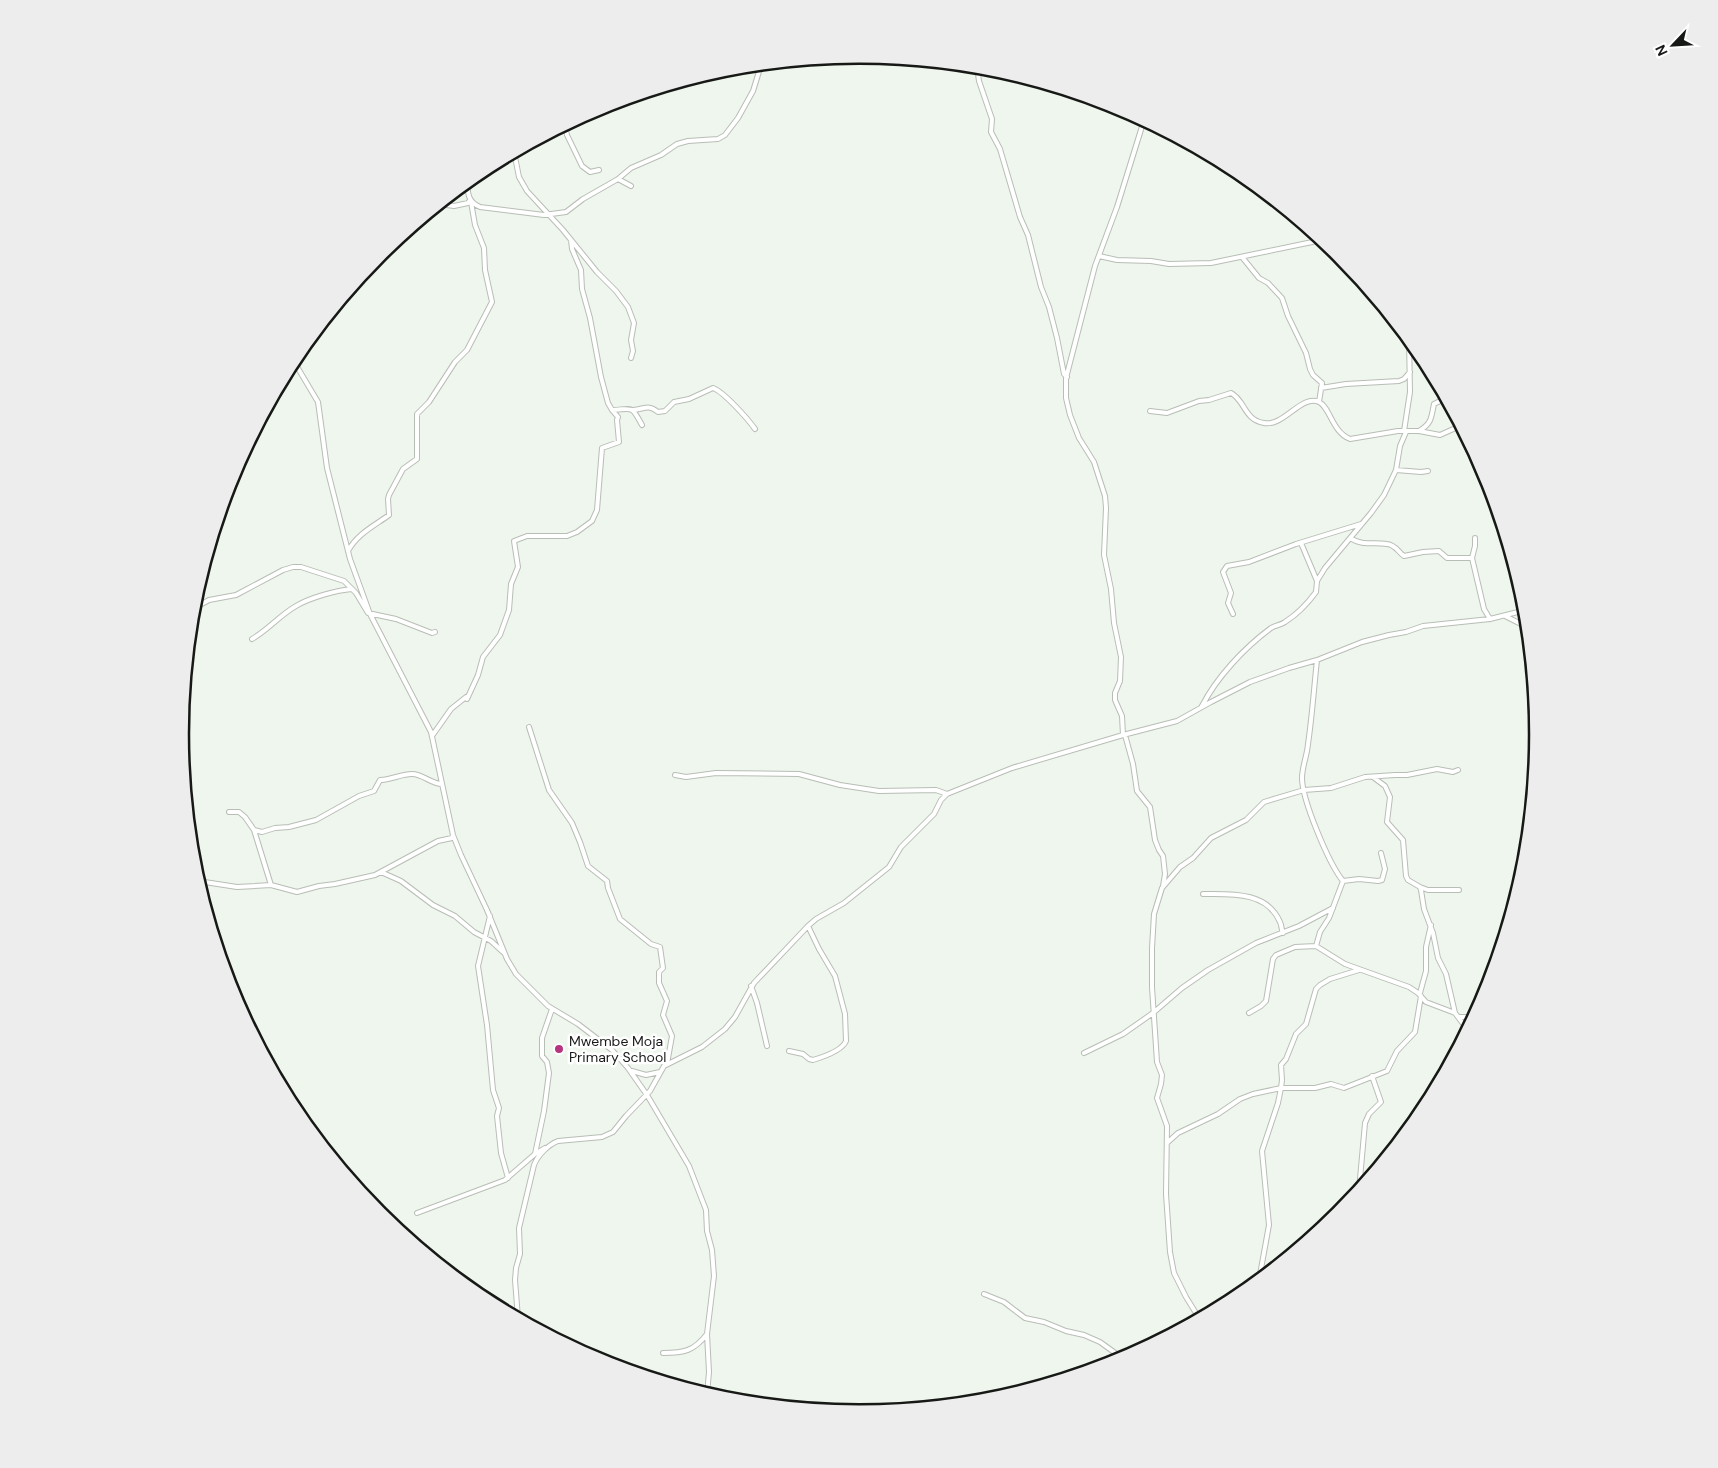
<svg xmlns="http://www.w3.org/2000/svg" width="1718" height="1468" font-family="'DM Sans',sans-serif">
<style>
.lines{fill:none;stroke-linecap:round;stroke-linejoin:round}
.street-casing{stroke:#b8beb6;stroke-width:6}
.street{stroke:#fff;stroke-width:4}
.poi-dot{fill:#b6347f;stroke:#fff;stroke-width:2}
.labels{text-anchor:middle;stroke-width:5;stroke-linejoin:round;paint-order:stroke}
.poi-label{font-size:14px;fill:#171916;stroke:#fff;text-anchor:start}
.rim{fill:none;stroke:#171916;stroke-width:2.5}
</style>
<rect width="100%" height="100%" fill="#eff6ed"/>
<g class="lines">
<defs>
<path id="street" d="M 977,67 L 979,81 L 992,119 L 991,132 L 1000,149 L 1020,217 L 1028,235 L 1041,287 L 1049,307 L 1057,338 L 1064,374 L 1067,377
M 565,125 L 567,135 L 582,166 L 590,172 L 599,170
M 514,152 L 519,177 L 527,191 L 563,230 L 597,272 L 616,291 L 628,307 L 634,323 L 631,340 L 633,351 L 631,358
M 618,179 L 631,186
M 468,181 C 467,193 468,202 480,207 L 544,215 L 566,212 L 583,199 L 618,179 L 631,168 L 661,155 L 677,144 L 688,141 L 718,139 L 725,135 L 738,118 L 753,91 L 761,65
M 439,204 L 454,206 L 468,203 L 470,200
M 571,240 L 572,249 L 581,270 L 582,289 L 590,318 L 601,377 L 608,403 L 612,410 C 634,409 631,405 642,425
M 1099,256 L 1117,260 L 1151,261 L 1169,264 L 1211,263 L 1322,240
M 1242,257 L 1259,278 L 1268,283 L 1282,298 L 1288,316 L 1306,353 L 1310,369 L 1313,375 L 1322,383 L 1319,402
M 293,360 L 318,402 L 327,468 L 350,559 L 370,614 L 431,732 L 453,835 L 461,855 L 487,910 L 507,959 L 516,974 L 548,1006 L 578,1024 L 612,1050 L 628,1068 L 647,1095 L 689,1166 L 706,1210 L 707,1231 L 712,1250 L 714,1276 L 707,1334 L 709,1372 L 707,1394
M 1321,388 L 1346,384 L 1399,381 L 1404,379 L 1410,372
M 633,410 C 645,409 648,404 658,412 L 665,411 L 674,402 L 689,399 L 713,388 C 724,392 748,419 755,429
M 1150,411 L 1167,413 L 1199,401 L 1209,400 L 1231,393 C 1245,400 1244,420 1264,423 C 1284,427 1301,394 1319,402 C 1330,407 1332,432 1350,439 L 1398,431 L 1419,431 L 1440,435 L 1460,426
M 1404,431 L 1410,392 L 1409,340
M 1419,431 C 1432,423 1431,418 1434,404 L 1446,398
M 1396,470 L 1421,472 L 1428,471
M 1350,538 C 1362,546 1374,542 1387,544 C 1396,545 1398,552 1404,556 L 1423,552 L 1439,551 L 1447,558 L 1472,558
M 1475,538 L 1475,546 L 1472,558 L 1484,609 L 1490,619
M 1301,543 L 1317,581
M 348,551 C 357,534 374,526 389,515 L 388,499 L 389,495 L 403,469 L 417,459 L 417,414 L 429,402 L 455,362 L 467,350 L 492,302 L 485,270 L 484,248 L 475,225 L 471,202
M 198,606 L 209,600 L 236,595 L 283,570 L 293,567 L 301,567 L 344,581 L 352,589
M 1233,614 L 1228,603 L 1231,593 L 1223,572 L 1227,566 L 1249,562 L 1296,544 L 1361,524
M 1505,616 L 1527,627
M 252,639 C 268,630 280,615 296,606 C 309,598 337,590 352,589 L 356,593 L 368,613 L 396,619 L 432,633 L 435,632
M 1317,660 C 1314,688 1312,717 1308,744 C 1307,756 1302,767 1302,778 C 1302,800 1329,864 1343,881
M 467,699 L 478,675 L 483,657 L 500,635 L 509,610 L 511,584 L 518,567 L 514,541 L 527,536 L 567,536 L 577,532 L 592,521 L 597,510 L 602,448 L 619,442 L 617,420 L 618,417 L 612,410
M 1202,706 C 1217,677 1244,648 1271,628 C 1276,625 1281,625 1285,622 C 1296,615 1308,603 1316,592 L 1317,581 L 1325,568 L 1371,513 L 1384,495 L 1396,470 L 1400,446 L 1406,432
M 529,727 L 549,790 L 572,823 L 580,842 L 588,866 L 607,881 L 608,888 L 620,919 L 651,944 L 660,947 L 663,968 L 659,972 L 659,983 L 667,1001 L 663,1015 L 672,1036 L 667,1064
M 1123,735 L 1122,716 L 1115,700 L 1115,693 L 1120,681 L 1121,657 L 1114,623 L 1111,589 L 1104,555 L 1106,508 L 1105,496 L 1094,462 L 1079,438 L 1070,415 L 1066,398 L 1066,378 L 1095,266 L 1117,207 L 1144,120
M 1125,735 L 1133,764 L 1137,791 L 1150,807 L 1155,840 L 1159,850 L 1163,856 L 1165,874 L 1163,886
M 432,736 L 451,709 L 466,697
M 675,775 L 686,777 L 716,773 L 799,774 L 840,785 L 879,791 L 936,790 L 947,794
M 1373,777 L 1385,786 L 1390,797 L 1387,822 L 1403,840 L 1406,876 L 1408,880 L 1420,887 L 1421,890 L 1424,909 L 1433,933 L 1438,958 L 1446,974 L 1455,1013 L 1464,1025 L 1466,1032
M 229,812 L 239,812 L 245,817 L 254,830 L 271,885
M 254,830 L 262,832 L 275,828 L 289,827 L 316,820 L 359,796 L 374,791 L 380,780 C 391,780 401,774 412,774 C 423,774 431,784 442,784
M 381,872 L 401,881 L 433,905 L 455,916 L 474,932 L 491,941 L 503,952
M 198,881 L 237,887 L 271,885 L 297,892 L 319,886 L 335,884 L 375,875 L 438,841 L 452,838 L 453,835
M 1343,881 L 1359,879 L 1378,881 L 1382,880 L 1385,869 L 1381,853
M 1420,887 L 1428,890 L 1459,890
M 1203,894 C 1230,894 1267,891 1280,922 C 1282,926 1281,929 1283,933
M 490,916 L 478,966 L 487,1025 L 493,1090 L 499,1108 L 497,1116 L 501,1153 L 508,1178
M 1316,946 L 1320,932 L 1329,918 L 1343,881
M 751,986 L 757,1003 L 767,1046
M 1420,993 L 1426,971 L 1426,947 L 1431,925
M 1249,1013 L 1261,1006 L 1266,1001 L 1273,959 L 1276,955 L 1295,947 L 1316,946 L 1345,964 L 1409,987 L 1418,993 L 1426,1002 L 1455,1013
M 1459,1017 L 1474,1017
M 789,1051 L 803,1054 L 809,1059 L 813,1060 C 823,1057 842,1051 846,1041 L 845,1014 L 835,976 L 819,949 L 808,926
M 1084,1053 L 1123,1034 L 1153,1013 L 1182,988 L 1208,970 L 1256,943 L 1299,926 L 1333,908
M 632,1071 L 646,1075 L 660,1072
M 1168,1142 L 1178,1133 L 1218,1114 L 1240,1099 L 1253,1094 L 1281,1088 L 1282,1080 L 1281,1065 L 1286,1059 L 1296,1034 L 1306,1024 L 1316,989 L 1320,985 L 1330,979 L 1359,970
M 535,1154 L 544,1111 L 549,1073 L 547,1062 L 542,1056 L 542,1038 L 552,1009
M 1359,1190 L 1365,1123 L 1369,1114 L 1381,1102 L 1372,1076
M 417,1213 L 505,1180 L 535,1154 L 545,1148
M 1259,1280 L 1269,1225 L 1262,1151 L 1278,1103 L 1281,1088 L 1315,1088 L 1331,1084 L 1344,1088 L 1387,1071 L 1397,1051 L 1415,1032 L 1421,996
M 984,1294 L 1004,1302 L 1025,1318 L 1044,1322 L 1066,1331 L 1084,1335 L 1100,1342 L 1118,1355 L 1125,1358
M 518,1318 L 515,1280 L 516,1268 L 520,1254 L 519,1228 L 534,1165 C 538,1155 548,1145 558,1141 L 602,1137 L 613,1132 L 626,1116 L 650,1091 L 664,1066 L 702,1047 L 725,1029 L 735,1017 L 754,983 L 808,926 L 816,919 L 844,903 L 889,867 L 901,847 L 934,814 L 941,800 L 947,794 L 1012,768 L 1123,735 L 1177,721 L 1211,702 L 1250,682 L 1289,668 L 1317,660 L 1362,642 L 1389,635 L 1406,632 L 1423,626 L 1490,619 L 1526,610
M 1199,1318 L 1186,1297 L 1174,1273 L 1170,1252 L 1166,1194 L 1167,1126 L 1157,1098 L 1161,1084 L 1162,1075 L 1157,1062 L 1152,987 L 1152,948 L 1154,914 L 1162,888 L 1180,867 L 1193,858 L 1211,838 L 1246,820 L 1264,802 L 1304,790 L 1331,788 L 1365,777 L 1395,775 L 1407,775 L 1437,769 L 1453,772 L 1458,770
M 663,1353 C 684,1353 694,1351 707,1334"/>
</defs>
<use href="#street" class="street-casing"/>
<use href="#street" class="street"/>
</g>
<circle class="poi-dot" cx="559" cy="1049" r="5"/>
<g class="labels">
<g class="poi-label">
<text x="569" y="1046">Mwembe Moja<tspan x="569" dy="16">Primary School</tspan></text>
</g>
</g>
<path d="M0 0H1718V1468H0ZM189 734a670 670 0 1 1 1340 0a670 670 0 1 1-1340 0Z" fill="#ecedec" fill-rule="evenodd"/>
<path class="rim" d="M189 734a670 670 0 1 1 1340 0a670 670 0 1 1-1340 0Z"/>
<g transform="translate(1673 45) rotate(245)" stroke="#ffffff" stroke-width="4" paint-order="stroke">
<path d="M0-4L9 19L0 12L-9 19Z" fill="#171916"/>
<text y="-8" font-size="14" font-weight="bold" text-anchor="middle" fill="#171916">N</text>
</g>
</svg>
